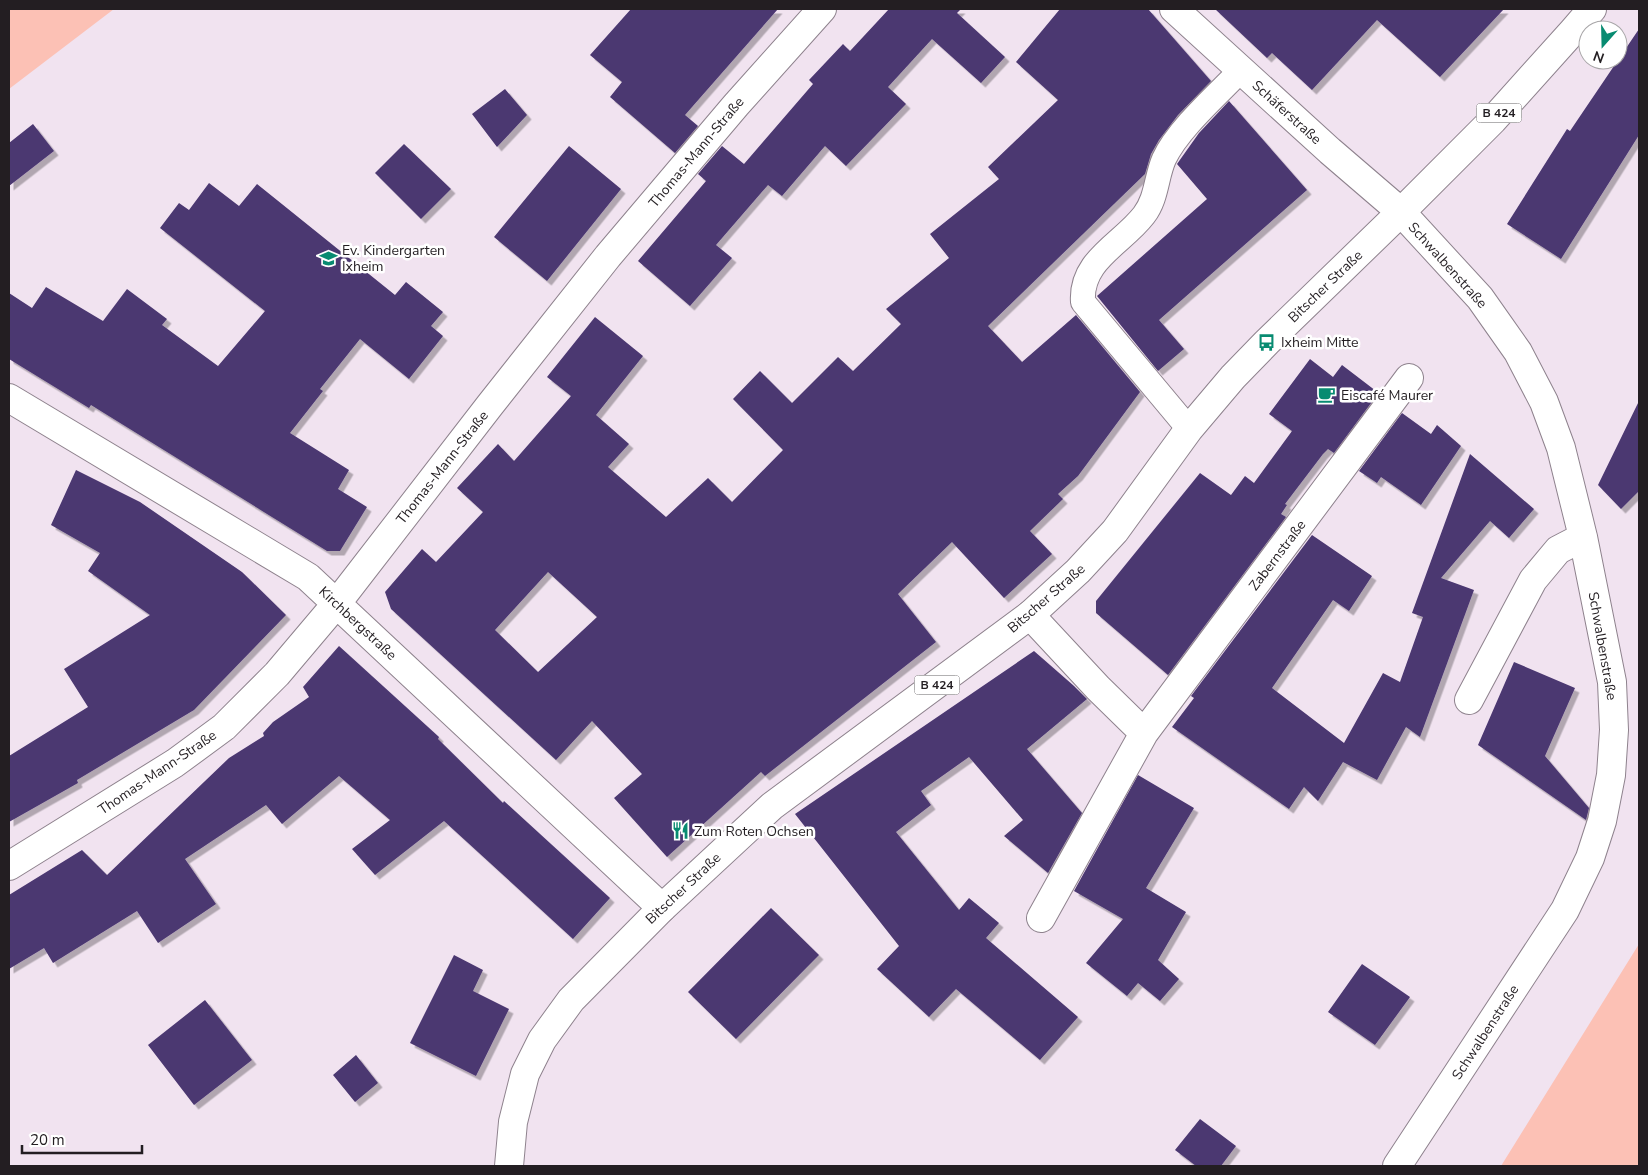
<svg xmlns="http://www.w3.org/2000/svg" width="1648" height="1175" font-family="'Nunito Sans',sans-serif">
<style>
.green{fill:#fcc1b5}
.building{fill:#4b3771;fill-rule:evenodd;filter:url(#shadow)}
.lines{fill:none;stroke-linecap:round;stroke-linejoin:round}
.service-casing{stroke:#8e828d;stroke-width:26}
.minor-casing{stroke:#8e828d;stroke-width:30}
.primary-casing{stroke:#8e828d;stroke-width:30}
.service{stroke:#fff;stroke-width:24}
.minor{stroke:#fff;stroke-width:28}
.primary{stroke:#fff;stroke-width:28}
.labels{text-anchor:middle;stroke-width:5;stroke-linejoin:round;paint-order:stroke}
.shield{fill:#fff;stroke:#656264;stroke-width:1}
.shield-label{font-size:12px;font-weight:bold;fill:#231e22}
.street-label{font-size:14px;fill:#231e22;stroke:#fff}
.poi-label{font-size:14px;fill:#231e22;stroke:#fff;text-anchor:start}
</style>
<defs>
<filter id="shadow"><feDropShadow dx="4.5" dy="4.5" stdDeviation="0" flood-color="#0004"/></filter>
</defs>
<rect width="100%" height="100%" fill="#f1e3f0"/>
<path class="green" d="M 9,9 L 114,9 L 9,89 Z
M 1639,944 L 1639,1166 L 1501,1166 Z"/>
<path class="building" d="M 631,9 L 778,9 L 685,115 L 698,126 L 675,153 L 610,97 L 622,82 L 590,55 Z
M 889,9 L 961,9 L 957,13 L 1005,57 L 981,83 L 932,39 L 888,87 L 906,104 L 846,166 L 825,146 L 782,196 L 768,185 L 716,245 L 732,258 L 690,306 L 638,261 L 706,181 L 698,174 L 722,146 L 744,164 L 813,84 L 809,80 L 843,44 L 850,51 Z
M 1060,9 L 1148,9 L 1211,81 L 1178,115 L 1159,140 L 1151,154 L 1145,174 L 988,326 L 1022,362 L 1076,315 L 1140,392 L 1078,476 L 1058,494 L 1063,499 L 1030,531 L 1052,554 L 1004,598 L 952,542 L 898,594 L 936,642 L 765,776 L 761,772 L 667,857 L 614,798 L 642,774 L 592,721 L 556,760 L 391,609 L 385,592 L 422,549 L 436,562 L 483,512 L 457,488 L 498,444 L 514,461 L 571,396 L 547,377 L 595,317 L 643,356 L 596,415 L 629,444 L 608,467 L 666,517 L 708,478 L 732,502 L 783,450 L 733,399 L 760,371 L 792,403 L 838,357 L 853,371 L 901,324 L 886,309 L 949,258 L 930,234 L 999,179 L 988,167 L 1058,100 L 1016,62 ZM 548,572 L 597,617 L 538,672 L 495,630 Z
M 1215,9 L 1504,9 L 1440,77 L 1377,20 L 1312,90 L 1272,53 L 1267,58 Z
M 1639,29 L 1639,135 L 1561,259 L 1507,224 L 1567,129 L 1570,131 Z
M 505,89 L 527,115 L 497,147 L 472,114 Z
M 1229,101 L 1307,190 L 1159,320 L 1184,349 L 1158,371 L 1097,296 L 1207,199 L 1177,164 L 1199,133 Z
M 33,124 L 54,151 L 9,186 L 9,143 Z
M 404,144 L 451,189 L 421,219 L 375,173 Z
M 569,146 L 621,189 L 547,281 L 494,237 Z
M 209,183 L 239,206 L 257,184 L 395,295 L 406,282 L 443,312 L 431,326 L 443,336 L 409,379 L 360,339 L 320,389 L 323,391 L 290,433 L 349,470 L 338,489 L 367,507 L 340,551 L 327,551 L 91,405 L 89,408 L 9,359 L 9,293 L 32,308 L 46,287 L 103,321 L 127,289 L 167,319 L 162,325 L 218,366 L 265,311 L 160,228 L 179,203 L 189,210 Z
M 1310,359 L 1333,377 L 1342,365 L 1376,391 L 1374,394 L 1377,395 L 1334,453 L 1328,449 L 1323,454 L 1285,504 L 1287,505 L 1281,514 L 1286,517 L 1168,675 L 1096,613 L 1096,601 L 1200,473 L 1231,495 L 1245,476 L 1254,483 L 1292,431 L 1269,414 Z
M 1639,401 L 1639,491 L 1621,509 L 1598,485 Z
M 1402,413 L 1431,434 L 1437,425 L 1461,446 L 1421,505 L 1381,477 L 1377,483 L 1359,471 Z
M 1470,454 L 1534,509 L 1509,538 L 1490,521 L 1441,578 L 1474,590 L 1420,737 L 1406,727 L 1377,780 L 1343,762 L 1318,801 L 1304,787 L 1289,809 L 1172,727 L 1194,698 L 1191,696 L 1312,535 L 1372,576 L 1349,611 L 1333,600 L 1272,688 L 1344,743 L 1383,673 L 1400,682 L 1423,617 L 1412,613 Z
M 76,470 L 140,502 L 242,572 L 286,615 L 194,710 L 77,780 L 78,783 L 9,822 L 9,756 L 88,707 L 64,669 L 150,615 L 88,571 L 100,553 L 51,525 Z
M 339,646 L 439,737 L 438,739 L 503,803 L 504,801 L 610,898 L 573,939 L 444,821 L 375,875 L 352,849 L 390,820 L 339,776 L 282,824 L 266,805 L 185,859 L 216,904 L 158,943 L 137,911 L 53,963 L 44,948 L 9,969 L 9,895 L 82,850 L 107,875 L 229,758 L 264,736 L 263,733 L 273,722 L 309,697 L 303,687 Z
M 1034,651 L 1074,686 L 1087,699 L 1027,749 L 1082,813 L 1048,873 L 1004,836 L 1023,820 L 969,757 L 921,791 L 931,805 L 896,832 L 959,910 L 969,898 L 999,923 L 986,938 L 1078,1017 L 1040,1060 L 956,989 L 929,1017 L 877,969 L 899,946 L 795,814 Z
M 1514,662 L 1575,688 L 1545,756 L 1589,808 L 1586,820 L 1478,745 Z
M 1138,775 L 1194,808 L 1146,888 L 1186,912 L 1158,960 L 1179,979 L 1160,1001 L 1138,983 L 1127,996 L 1086,963 L 1123,919 L 1074,891 Z
M 771,908 L 819,955 L 736,1039 L 688,992 Z
M 454,955 L 483,970 L 473,991 L 509,1009 L 476,1076 L 410,1043 Z
M 1362,964 L 1410,997 L 1375,1045 L 1328,1012 Z
M 205,1000 L 252,1060 L 194,1105 L 148,1045 Z
M 356,1055 L 378,1083 L 355,1102 L 333,1075 Z
M 1200,1119 L 1236,1146 L 1221,1166 L 1196,1166 L 1175,1150 Z"/>
<g class="lines">
<defs>
<path id="service" d="M 1189,429 L 1083,302 C 1080,260 1122,244 1144,215 C 1157,198 1156,177 1164,159 C 1178,129 1218,94 1241,70"/>
<path id="minor" d="M 1174,9 L 1330,151 L 1401,212 L 1480,298 L 1518,352 L 1544,402 L 1561,448 L 1583,537 L 1612,682 L 1614,730 L 1611,775 L 1602,821 L 1590,858 L 1565,910 L 1397,1166
M 9,398 L 308,577 L 662,908
M 1030,615 L 1098,688 L 1144,733
M 1469,700 L 1533,580 L 1558,550 L 1583,537
M 9,866 L 175,763 L 224,727 L 277,674 L 337,603 L 490,405 L 608,256 L 736,105 L 822,9
M 1041,918 L 1144,733 L 1409,378"/>
<path id="primary" d="M 509,1166 L 513,1122 L 525,1074 L 542,1040 L 571,1000 L 662,908 L 772,806 L 1030,615 L 1078,571 L 1115,531 L 1189,429 L 1233,377 L 1267,342 L 1401,212 L 1493,120 L 1573,31 L 1592,9"/>
</defs>
<use href="#service" class="service-casing"/>
<use href="#minor" class="minor-casing"/>
<use href="#primary" class="primary-casing"/>
<use href="#service" class="service"/>
<use href="#minor" class="minor"/>
<use href="#primary" class="primary"/>
</g>
<defs>
<symbol id="school-bare" viewBox="-9 -9 18 18"><path d="M0-5L7-2L0 1L-7-2ZM-4 1L0 2.5L4 1V4Q0 6-4 4Z" fill="#088b71" stroke="#fff" stroke-width="2.5" paint-order="stroke"/></symbol>
<symbol id="bus-bare" viewBox="-9 -9 18 18"><path d="M-5-6H5V4H4V6H2V4H-2V6H-4V4H-5ZM-3.5-4V0h7V-4ZM-3.5 1.2v1.5H-2V1.2ZM2 1.2v1.5H3.5V1.2Z" fill="#088b71" stroke="#fff" stroke-width="2.5" paint-order="stroke"/></symbol>
<symbol id="cafe-bare" viewBox="-9 -9 18 18"><path d="M-5.5-4.5H6V0H3Q3 3.5 0 3.5H-2.5Q-5.5 3.5-5.5 0ZM3-3.2v2h1.7v-2ZM-6 4.5H4V6H-6Z" fill="#088b71" stroke="#fff" stroke-width="2.5" paint-order="stroke"/></symbol>
<symbol id="restaurant-bare" viewBox="-9 -9 18 18"><path d="M-5-6h1v4h1v-4h1v4h1v-4h1v5L-1.5 .5V6h-2V.5L-5-1ZM5-6V6H3V1.5H1.5Q1.5-4 5-6Z" fill="#088b71" stroke="#fff" stroke-width="2.5" paint-order="stroke"/></symbol>
</defs>
<g fill-rule="evenodd">
<use href="#school-bare" x="316" y="246" width="25" height="25"/>
<use href="#bus-bare" x="1254" y="330" width="25" height="25"/>
<use href="#cafe-bare" x="1314" y="382" width="25" height="25"/>
<use href="#restaurant-bare" x="668" y="818" width="25" height="25"/>
</g>
<g class="labels">
<g class="shield">
<rect x="1476.5" y="103.5" width="45" height="19" rx="4"/>
<rect x="914.5" y="675.5" width="45" height="19" rx="4"/>
</g>
<g class="shield-label">
<text x="1499" y="117">B 424</text>
<text x="937" y="689">B 424</text>
</g>
<g class="street-label">
<text transform="translate(1287 112) rotate(42)" y="5">Schäferstraße</text>
<text transform="translate(696 152) rotate(-50)" y="5">Thomas-Mann-Straße</text>
<text transform="translate(1448 265) rotate(48)" y="5">Schwalbenstraße</text>
<text transform="translate(1325 286) rotate(-44)" y="5">Bitscher Straße</text>
<text transform="translate(442 467) rotate(-52)" y="5">Thomas-Mann-Straße</text>
<text transform="translate(1277 555) rotate(-53)" y="5">Zabernstraße</text>
<text transform="translate(1046 598) rotate(-41)" y="5">Bitscher Straße</text>
<text transform="translate(358 623) rotate(43)" y="5">Kirchbergstraße</text>
<text transform="translate(1603 646) rotate(80)" y="5">Schwalbenstraße</text>
<text transform="translate(157 772) rotate(-34)" y="5">Thomas-Mann-Straße</text>
<text transform="translate(683 888) rotate(-43)" y="5">Bitscher Straße</text>
<text transform="translate(1485 1032) rotate(-57)" y="5">Schwalbenstraße</text>
</g>
<g class="poi-label">
<text x="342" y="255">Ev. Kindergarten<tspan x="342" dy="16">Ixheim</tspan></text>
<text x="1281" y="347">Ixheim Mitte</text>
<text x="1341" y="400">Eiscafé Maurer</text>
<text x="694" y="836">Zum Roten Ochsen</text>
</g>
</g>
<rect width="1648" height="1175" fill="none" stroke="#231e22" stroke-width="20"/>
<g transform="translate(1603 45) rotate(200)"><circle r="24" fill="#ffffff" stroke="#a7a5a7"/>
<path d="M0-4L9 19L0 12L-9 19Z" fill="#088b71"/>
<text y="-8" font-size="14" font-weight="bold" text-anchor="middle" fill="#231e22">N</text>
</g>
<path d="M22 1145v8h120v-8" fill="none" stroke="#231e22" stroke-width="2.5"/>
<text x="30" y="1145" font-size="15" fill="#231e22" stroke="#ffffff" stroke-width="4" paint-order="stroke">20 m</text>
</svg>
